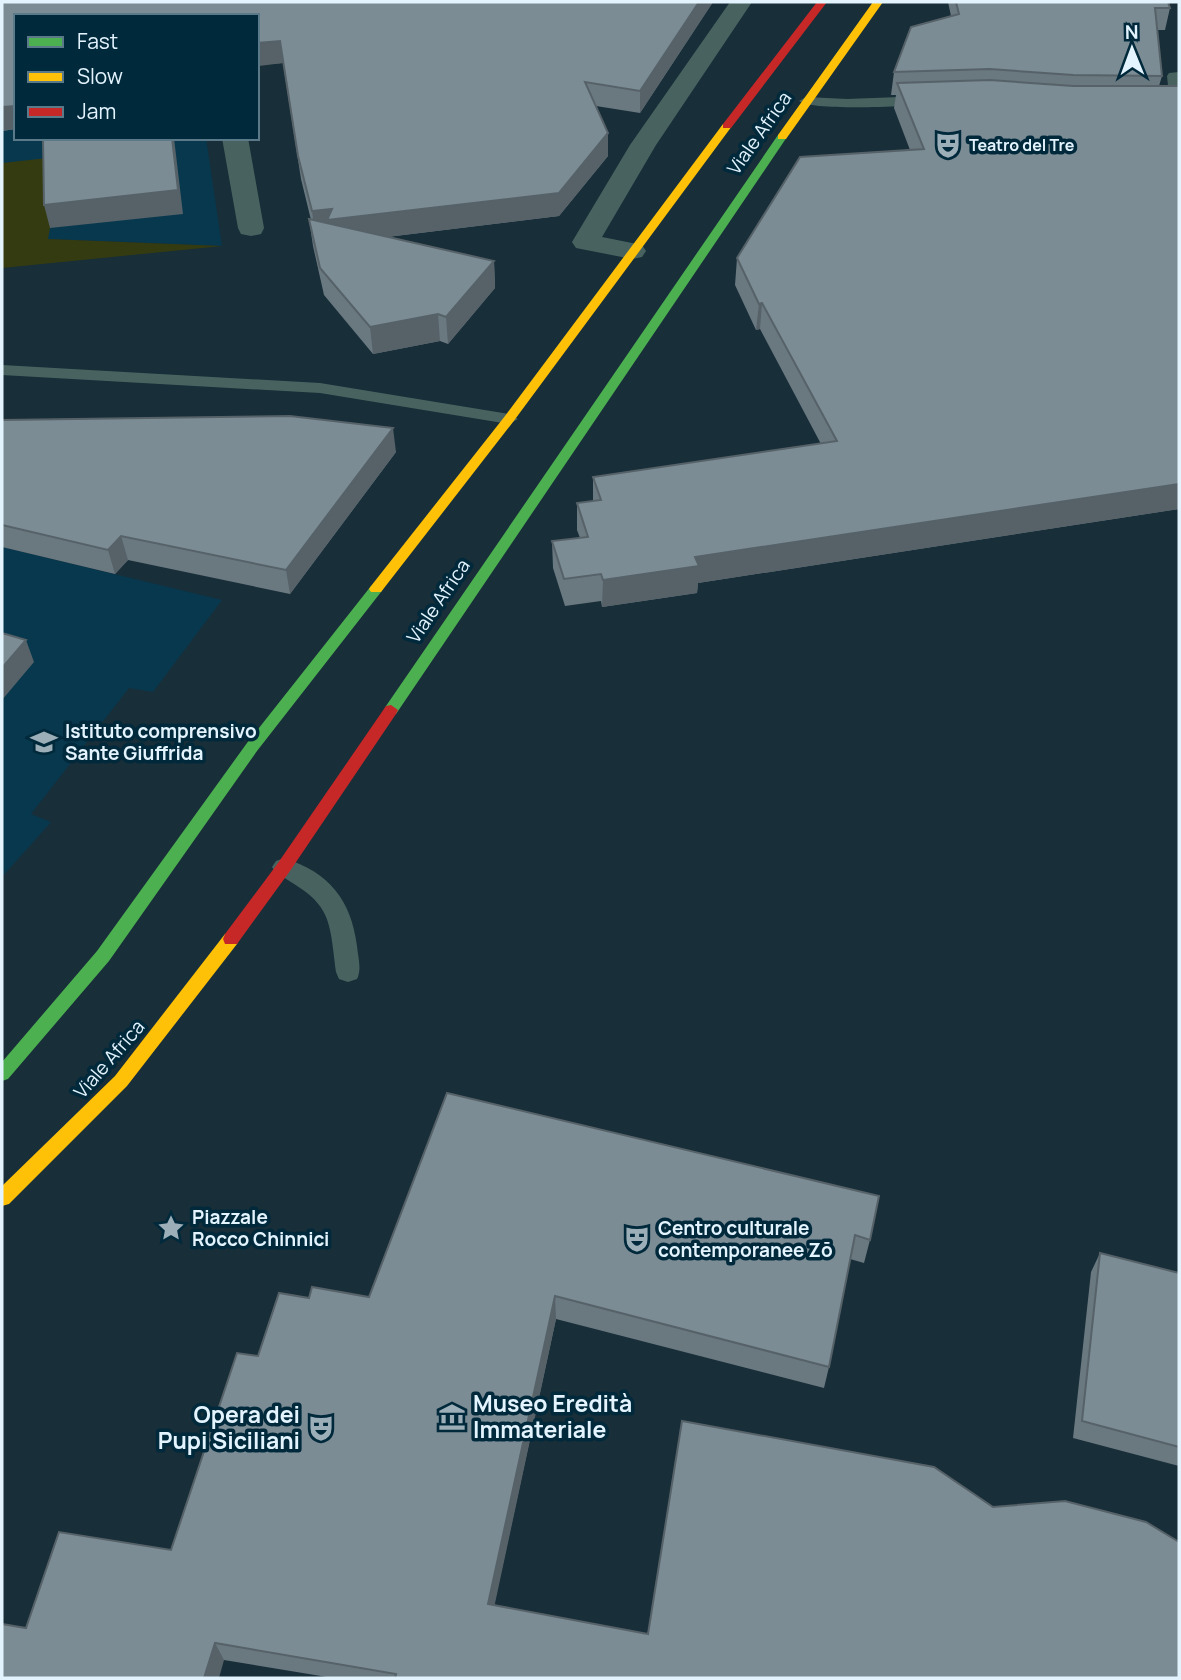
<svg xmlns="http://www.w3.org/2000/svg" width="1181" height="1680" font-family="Manrope,sans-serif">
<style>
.built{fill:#08384e}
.green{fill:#353b10}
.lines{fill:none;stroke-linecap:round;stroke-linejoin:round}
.lane{fill:#48635f;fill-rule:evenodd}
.street{fill:#48635f;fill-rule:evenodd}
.fast{fill:#4caf50;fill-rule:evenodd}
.slow{fill:#ffc107;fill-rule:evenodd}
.jam{fill:#c62828;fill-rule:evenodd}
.wall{fill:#6a7880}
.shaded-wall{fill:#566268}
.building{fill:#7b8c95;stroke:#566268;stroke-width:2}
.labels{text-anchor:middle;stroke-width:7;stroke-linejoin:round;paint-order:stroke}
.far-poi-label{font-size:16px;font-weight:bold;fill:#e3f4fe;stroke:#00293b;text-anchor:start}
.street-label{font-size:19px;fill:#e3f4fe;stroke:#00293b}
.poi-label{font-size:19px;font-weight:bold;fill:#e3f4fe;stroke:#00293b;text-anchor:start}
.near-poi-label{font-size:23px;font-weight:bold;fill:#e3f4fe;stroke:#00293b;text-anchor:start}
</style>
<rect width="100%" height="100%" fill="#182e39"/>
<path class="built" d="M 16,68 L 16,138 L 206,138 L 222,246 L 2,237 L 2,69 Z
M 2,547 L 222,600 L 153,692 L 129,688 L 31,814 L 51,822 L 2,877 Z"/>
<path class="green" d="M 48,158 L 50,228 L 48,239 L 222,246 L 2,268 L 2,163 Z"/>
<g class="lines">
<path class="lane" d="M 1179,72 L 1179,109 L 1177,109 L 1170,105 L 1167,76 L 1169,73 Z
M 926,96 L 931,97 L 933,100 L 931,103 C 913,107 810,111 799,101 L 806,97 L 847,99 Z
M 2,365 L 320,383 L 509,414 L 518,419 L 509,424 L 320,393 L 2,375 Z
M 284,858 C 330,873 351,900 357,946 C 358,958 362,969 357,979 L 348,982 L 339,979 L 336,972 C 329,912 330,904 276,873 L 272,867 L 276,861 Z"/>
<path class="street" d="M 730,2 L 752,2 L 656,145 L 602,237 L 642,245 L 646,251 L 642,257 L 632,259 L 576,248 L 572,242 L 630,145 Z
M 222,138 L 248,138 L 264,228 L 261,234 L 251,236 L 241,234 L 238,228 Z"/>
<path class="fast" d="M 782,134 L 787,137 L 396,714 L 386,714 L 384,710 L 386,706 L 778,135 Z
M 376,584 L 383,589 L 381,592 L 257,751 L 109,961 L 8,1079 L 2,1081 L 2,1062 L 97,951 L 247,743 L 371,586 Z"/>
<path class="slow" d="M 873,2 L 883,2 L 786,139 L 778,139 L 778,135 Z
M 723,124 L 732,126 L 513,422 L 381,592 L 371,592 L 369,589 L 371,586 L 505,416 Z
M 231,932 L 237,934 L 239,939 L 237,944 L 127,1086 L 9,1204 L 2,1206 L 2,1186 L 115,1076 L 225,934 Z"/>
<path class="jam" d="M 817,2 L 827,2 L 731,128 L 723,128 L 723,124 Z
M 391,705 L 398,710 L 396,714 L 290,871 L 237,944 L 225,944 L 223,939 L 225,934 L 278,863 L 386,706 Z"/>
</g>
<path class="wall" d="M 2,2 L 713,2 L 640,113 L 596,106 L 608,133 L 608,156 L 559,216 L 387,237 L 494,261 L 495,288 L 448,344 L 440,341 L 373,354 L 324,295 L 313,246 L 309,219 L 311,220 L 301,179 L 283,63 L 257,65 L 257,16 L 16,16 L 16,129 L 2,131 Z
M 948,2 L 1168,2 L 1170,8 L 1165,30 L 1157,30 L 1162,76 L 1159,86 L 1179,509 L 698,583 L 697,593 L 602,607 L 601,601 L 565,606 L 553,568 L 552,541 L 580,538 L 577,530 L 577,503 L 593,501 L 593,477 L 821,444 L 760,329 L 756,330 L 735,285 L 737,258 L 910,150 L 894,108 L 896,95 L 891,95 L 894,72 L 951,16 Z
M 2,420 L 396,452 L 290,594 L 128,560 L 115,574 L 2,547 Z
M 447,1093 L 870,1240 L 864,1263 L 850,1259 L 829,1367 L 824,1388 L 556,1319 L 494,1605 L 648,1634 L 1179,1678 L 333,1678 L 224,1660 L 26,1628 L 171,1550 L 258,1356 L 309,1298 L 369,1297 Z
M 1100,1253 L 1179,1273 L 1179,1466 L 1073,1438 L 1091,1272 Z"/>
<path class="shaded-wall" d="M 699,2 L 713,2 L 640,113 L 640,91 Z
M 280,41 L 283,63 L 259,66 L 257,43 Z
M 16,106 L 16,129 L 2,131 L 2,107 Z
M 608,133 L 608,156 L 559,216 L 330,244 L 315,235 L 312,211 Z
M 172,138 L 174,138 L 183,214 L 50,228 L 44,205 Z
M 494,261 L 495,288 L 448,344 L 446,317 Z
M 762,303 L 760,329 L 756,330 L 759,304 Z
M 438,314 L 440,341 L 373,354 L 370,327 Z
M 393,428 L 396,452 L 290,594 L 286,570 Z
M 1179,484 L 1179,509 L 698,583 L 697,593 L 602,607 L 603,580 L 695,557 Z
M 121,536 L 128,560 L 115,574 L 108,550 Z
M 26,640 L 34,662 L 2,700 L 2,668 Z
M 555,1296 L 556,1319 L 491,1622 L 488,1604 Z
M 215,1643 L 224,1660 L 219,1678 L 204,1678 Z"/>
<path class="building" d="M 2,2 L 699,2 L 640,91 L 585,82 L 608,133 L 559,193 L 327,220 L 332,209 L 312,211 L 298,156 L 280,41 L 257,43 L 257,16 L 16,16 L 16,106 L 2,107 Z
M 956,2 L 1168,2 L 1170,8 L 1155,8 L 1162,76 L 1073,75 L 990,69 L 894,72 L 911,27 L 959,14 Z
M 990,80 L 1073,86 L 1179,86 L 1179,484 L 695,557 L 699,566 L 603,580 L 601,574 L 564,579 L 552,541 L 588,537 L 577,503 L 601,500 L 593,477 L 837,441 L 762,303 L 759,304 L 737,258 L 800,157 L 924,149 L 897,83 Z
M 43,138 L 172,138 L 178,190 L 44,205 Z
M 309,219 L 494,261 L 446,317 L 438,314 L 370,327 L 320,268 Z
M 290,416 L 393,428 L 286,570 L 121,536 L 108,550 L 2,525 L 2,420 Z
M 2,633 L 26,640 L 2,668 Z
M 447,1093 L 879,1196 L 870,1240 L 855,1235 L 829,1367 L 555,1296 L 488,1604 L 648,1634 L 682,1421 L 934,1467 L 993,1507 L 1065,1501 L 1146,1522 L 1179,1542 L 1179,1678 L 395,1678 L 396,1674 L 215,1643 L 204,1678 L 2,1678 L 2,1624 L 26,1628 L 59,1532 L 171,1550 L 237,1353 L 258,1356 L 279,1293 L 309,1298 L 312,1287 L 369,1297 Z
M 1100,1253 L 1179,1273 L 1179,1447 L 1082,1421 Z"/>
<defs>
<symbol id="theatre-bare" viewBox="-9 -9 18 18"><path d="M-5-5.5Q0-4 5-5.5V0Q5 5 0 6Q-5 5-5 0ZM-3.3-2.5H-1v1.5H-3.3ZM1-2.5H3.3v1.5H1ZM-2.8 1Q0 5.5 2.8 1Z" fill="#9cafb9" stroke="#00293b" stroke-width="2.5" paint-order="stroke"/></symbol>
<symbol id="school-bare" viewBox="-9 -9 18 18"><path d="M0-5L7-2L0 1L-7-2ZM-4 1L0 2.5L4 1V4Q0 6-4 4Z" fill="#9cafb9" stroke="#00293b" stroke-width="2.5" paint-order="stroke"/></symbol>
<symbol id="sight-bare" viewBox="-9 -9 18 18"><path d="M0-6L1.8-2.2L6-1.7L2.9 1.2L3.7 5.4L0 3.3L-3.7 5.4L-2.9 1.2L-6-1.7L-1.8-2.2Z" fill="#9cafb9" stroke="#00293b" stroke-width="2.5" paint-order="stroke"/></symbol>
<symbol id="museum-bare" viewBox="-9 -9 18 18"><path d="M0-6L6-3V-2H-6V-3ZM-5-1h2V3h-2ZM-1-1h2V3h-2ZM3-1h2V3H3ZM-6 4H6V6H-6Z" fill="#9cafb9" stroke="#00293b" stroke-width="2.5" paint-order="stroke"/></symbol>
</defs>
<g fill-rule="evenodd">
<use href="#theatre-bare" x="929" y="126" width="38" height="38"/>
<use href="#school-bare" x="25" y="723" width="38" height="38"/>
<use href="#sight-bare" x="152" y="1209" width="38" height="38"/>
<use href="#theatre-bare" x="618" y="1220" width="38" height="38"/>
<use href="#museum-bare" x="433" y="1398" width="38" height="38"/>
<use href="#theatre-bare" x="302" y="1409" width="38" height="38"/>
</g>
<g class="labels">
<g class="far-poi-label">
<text x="969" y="151">Teatro del Tre</text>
</g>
<g class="street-label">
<text transform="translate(759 133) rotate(-55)" y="7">Viale Africa</text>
<text transform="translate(438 601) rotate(-56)" y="7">Viale Africa</text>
<text transform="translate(109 1059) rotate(-49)" y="7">Viale Africa</text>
</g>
<g class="poi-label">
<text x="65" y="738">Istituto comprensivo<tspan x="65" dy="22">Sante Giuffrida</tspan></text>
<text x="192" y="1224">Piazzale<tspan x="192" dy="22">Rocco Chinnici</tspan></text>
<text x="658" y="1235">Centro culturale<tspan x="658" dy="22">contemporanee Zō</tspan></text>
</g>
<g class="near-poi-label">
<text x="473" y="1412">Museo Eredità<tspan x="473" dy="26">Immateriale</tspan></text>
<text x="300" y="1423" text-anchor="end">Opera dei<tspan x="300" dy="26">Pupi Siciliani</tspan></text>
</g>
</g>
<rect width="1181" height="1680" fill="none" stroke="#e3f4fe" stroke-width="7"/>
<rect x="14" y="14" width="245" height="126" fill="#00293b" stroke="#5b7a89" stroke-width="2"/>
<rect x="28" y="37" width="35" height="10" fill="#4caf50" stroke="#5b7a89" stroke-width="2"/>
<text x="77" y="49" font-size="21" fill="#e3f4fe">Fast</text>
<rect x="28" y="72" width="35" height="10" fill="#ffc107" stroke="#5b7a89" stroke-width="2"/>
<text x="77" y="84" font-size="21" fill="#e3f4fe">Slow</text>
<rect x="28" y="107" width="35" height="10" fill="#c62828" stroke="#5b7a89" stroke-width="2"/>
<text x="77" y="119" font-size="21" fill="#e3f4fe">Jam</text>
<g transform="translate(1132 49) rotate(359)" stroke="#00293b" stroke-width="5" paint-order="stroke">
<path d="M0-5L12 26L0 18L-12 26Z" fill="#e3f4fe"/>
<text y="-10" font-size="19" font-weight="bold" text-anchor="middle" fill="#e3f4fe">N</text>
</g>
</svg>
